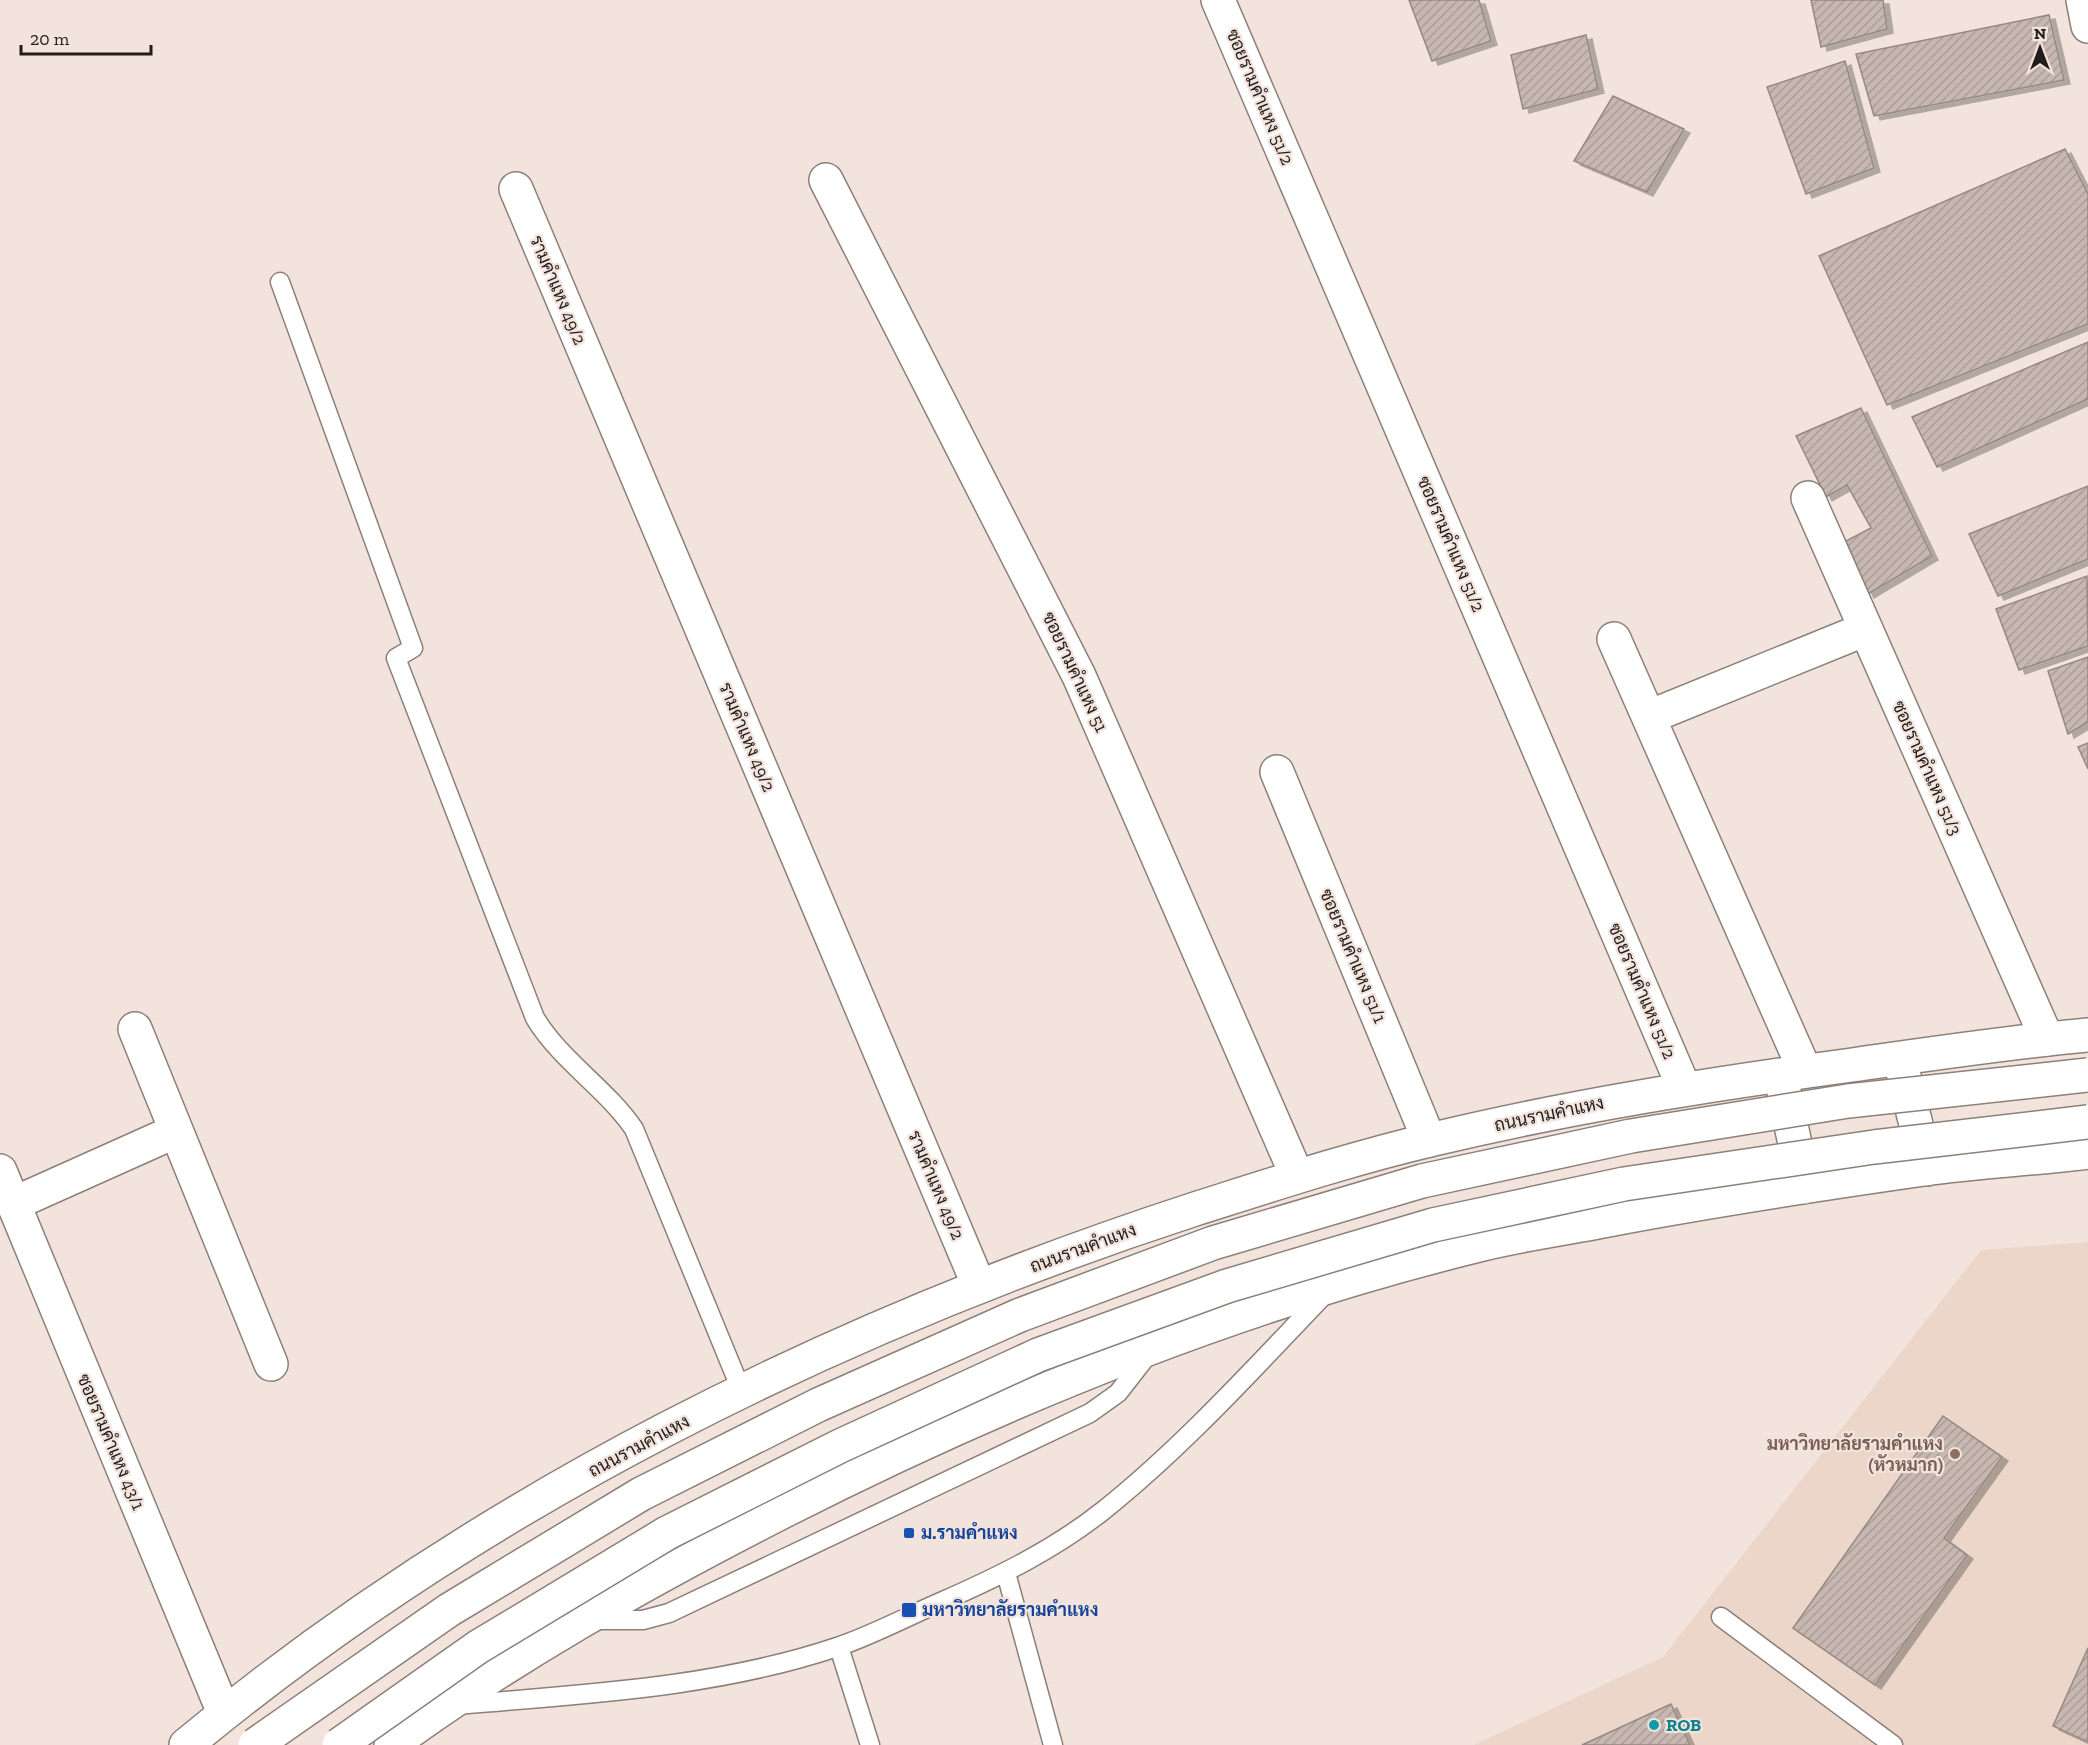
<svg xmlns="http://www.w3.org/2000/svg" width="2088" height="1745" font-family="'Zilla Slab',Sarabun,serif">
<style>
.built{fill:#ebd6c9}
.building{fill:url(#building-hatch);stroke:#968882;stroke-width:1.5;filter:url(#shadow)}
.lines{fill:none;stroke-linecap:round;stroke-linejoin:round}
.service-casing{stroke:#8c8078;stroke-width:21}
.minor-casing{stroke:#8c8078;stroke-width:36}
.tertiary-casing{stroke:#8c8078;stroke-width:36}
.primary-casing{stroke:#8c8078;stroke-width:36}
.service{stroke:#fff;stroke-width:18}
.minor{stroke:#fff;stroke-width:33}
.tertiary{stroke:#fff;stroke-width:33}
.primary{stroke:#fff;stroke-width:33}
.primary-bridge-casing{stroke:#8c8078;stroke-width:36;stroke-linecap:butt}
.primary-bridge{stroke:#fff;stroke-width:33}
.education-dot{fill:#8d6e63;stroke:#f2e4dc;stroke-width:2}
.transit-dot{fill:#1a4fb4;stroke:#f2e4dc;stroke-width:2}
.culture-dot{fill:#0f9aa8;stroke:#f2e4dc;stroke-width:2}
.labels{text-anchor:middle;stroke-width:4.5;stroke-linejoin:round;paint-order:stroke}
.street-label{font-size:18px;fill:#221d1b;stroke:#f2e4dc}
.education-label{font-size:18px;font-weight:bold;fill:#785e54;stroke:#f2e4dc;text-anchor:end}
.transit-label{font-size:18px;font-weight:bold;fill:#164399;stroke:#f2e4dc;text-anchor:start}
.culture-label{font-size:18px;font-weight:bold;fill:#0d838f;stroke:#f2e4dc;text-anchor:start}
</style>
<defs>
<pattern id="building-hatch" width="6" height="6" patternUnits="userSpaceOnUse" patternTransform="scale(1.5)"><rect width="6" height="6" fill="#c6b7b1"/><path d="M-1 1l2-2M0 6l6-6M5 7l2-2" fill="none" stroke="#aa9d98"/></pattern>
<filter id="shadow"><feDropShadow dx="6" dy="4" stdDeviation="0" flood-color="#0004"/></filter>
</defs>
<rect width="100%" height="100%" fill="#f2e4dc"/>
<path class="built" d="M 2088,1242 L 2088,1745 L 1474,1745 L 1663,1657 L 1981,1250 Z"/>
<path class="building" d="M 1409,0 L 1479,0 L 1491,41 L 1432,61 Z
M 1811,0 L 1883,0 L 1887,29 L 1821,47 Z
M 2049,15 L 2064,80 L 1874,116 L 1856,54 Z
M 1586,35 L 1598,89 L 1523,109 L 1511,55 Z
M 1845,61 L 1874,168 L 1806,194 L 1767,87 Z
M 1613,96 L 1684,129 L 1647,192 L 1574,161 Z
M 2065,149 L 2088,194 L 2088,324 L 1887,405 L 1819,256 Z
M 2088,342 L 2088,399 L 1937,467 L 1912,417 Z
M 1861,408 L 1932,556 L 1868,594 L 1844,542 L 1871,528 L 1847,485 L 1826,497 L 1796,436 Z
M 2088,486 L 2088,559 L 1998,596 L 1969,534 Z
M 2087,576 L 2088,646 L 2019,670 L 1996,609 Z
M 2088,657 L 2088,722 L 2068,734 L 2048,671 Z
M 2088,743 L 2088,769 L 2078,747 Z
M 1943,1416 L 2002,1457 L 1944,1538 L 1967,1555 L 1875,1685 L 1793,1628 Z
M 2088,1648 L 2088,1742 L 2053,1726 Z
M 1671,1704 L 1690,1745 L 1582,1745 Z"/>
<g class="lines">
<defs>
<path id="service" d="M 280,282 L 413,648 L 396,658 L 535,1018 C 561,1061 606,1088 634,1129 L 742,1392
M 1006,1573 L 1053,1745
M 1721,1617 L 1893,1745
M 590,1620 L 643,1620 L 669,1613 L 1090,1413 L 1118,1393 L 1150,1352
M 839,1647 L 870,1745
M 456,1705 C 584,1694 715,1688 837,1647 C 873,1635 908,1616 943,1601 C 1000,1576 1055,1549 1104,1510 C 1185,1445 1255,1367 1326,1293"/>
<path id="minor" d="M 1218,0 L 1684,1088
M 2083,0 L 2088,26
M 826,180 L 1079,676 L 1297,1176
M 516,189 L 979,1286
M 1808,498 L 2047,1039
M 1614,639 L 1805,1071
M 1649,717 L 1866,629
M 1277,772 L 1429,1140
M 135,1029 L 271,1364
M 13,1204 L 176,1131"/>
<path id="tertiary" d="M 0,1171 L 224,1713"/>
<path id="primary" d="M 1902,1068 L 1927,1169
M 1782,1082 L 1804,1187
M 186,1745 C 480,1501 833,1327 1195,1209 C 1274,1184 1353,1158 1434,1139 C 1572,1106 1711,1084 1852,1065 C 1930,1054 2009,1042 2088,1035
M 391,1745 C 512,1657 643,1583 776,1515 C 1001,1400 1237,1304 1483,1244 C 1524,1234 1567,1228 1608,1220 C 1713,1200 1819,1184 1924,1169 C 1978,1161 2034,1159 2088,1152"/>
</defs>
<use href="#service" class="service-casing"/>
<use href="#minor" class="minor-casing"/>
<use href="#tertiary" class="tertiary-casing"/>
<use href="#primary" class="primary-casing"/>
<use href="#service" class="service"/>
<use href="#minor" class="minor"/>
<use href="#tertiary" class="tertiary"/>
<use href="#primary" class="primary"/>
<defs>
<path id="primary-bridge" d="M 255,1745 L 449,1610 L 641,1494 L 818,1405 L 1020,1315 L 1213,1243 L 1422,1181 L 1631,1136 L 1848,1101 L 2088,1075
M 339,1745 L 478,1647 L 667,1533 L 840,1446 L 1038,1355 L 1227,1286 L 1433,1225 L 1624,1184 L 1874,1147 L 2088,1122"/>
</defs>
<use href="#primary-bridge" class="primary-bridge-casing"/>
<use href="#primary-bridge" class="primary-bridge"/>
</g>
<circle class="education-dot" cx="1955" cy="1454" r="6"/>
<g class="transit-dot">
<rect x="903" y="1527" width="12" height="12" rx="3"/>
<rect x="901" y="1602" width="16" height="16" rx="3"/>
</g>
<circle class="culture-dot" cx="1654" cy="1725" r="6"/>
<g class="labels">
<g class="street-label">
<text transform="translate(1260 97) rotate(67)" y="6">ซอยรามคำแหง 51/2</text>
<text transform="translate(558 290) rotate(67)" y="6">รามคำแหง 49/2</text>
<text transform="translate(1451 544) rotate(67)" y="6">ซอยรามคำแหง 51/2</text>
<text transform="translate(1075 672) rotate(65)" y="6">ซอยรามคำแหง 51</text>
<text transform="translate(747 737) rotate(67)" y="6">รามคำแหง 49/2</text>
<text transform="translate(1927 768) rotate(66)" y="6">ซอยรามคำแหง 51/3</text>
<text transform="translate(1353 956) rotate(67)" y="6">ซอยรามคำแหง 51/1</text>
<text transform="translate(1642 991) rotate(67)" y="6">ซอยรามคำแหง 51/2</text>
<text transform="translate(1549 1114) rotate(-12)" y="6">ถนนรามคำแหง</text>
<text transform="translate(936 1185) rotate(67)" y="6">รามคำแหง 49/2</text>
<text transform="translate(1083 1248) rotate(-20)" y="6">ถนนรามคำแหง</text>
<text transform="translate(111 1442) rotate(67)" y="6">ซอยรามคำแหง 43/1</text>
<text transform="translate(639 1446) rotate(-28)" y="6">ถนนรามคำแหง</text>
</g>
<g class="education-label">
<text x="1943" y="1450">มหาวิทยาลัยรามคำแหง<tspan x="1943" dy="21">(หัวหมาก)</tspan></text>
</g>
<g class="transit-label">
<text x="921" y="1539">ม.รามคำแหง</text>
<text x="922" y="1616">มหาวิทยาลัยรามคำแหง</text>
</g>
<g class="culture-label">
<text x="1666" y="1731">ROB</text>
</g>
</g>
<g transform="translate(2040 48)" stroke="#f2e4dc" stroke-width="4.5" paint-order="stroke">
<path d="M0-4.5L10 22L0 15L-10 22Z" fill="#221d1b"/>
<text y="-9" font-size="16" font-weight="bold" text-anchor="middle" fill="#221d1b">N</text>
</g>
<path d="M21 45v9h130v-9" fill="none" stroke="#221d1b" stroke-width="3"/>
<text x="30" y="45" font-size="18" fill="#221d1b" stroke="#f2e4dc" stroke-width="4.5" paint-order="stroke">20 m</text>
</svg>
